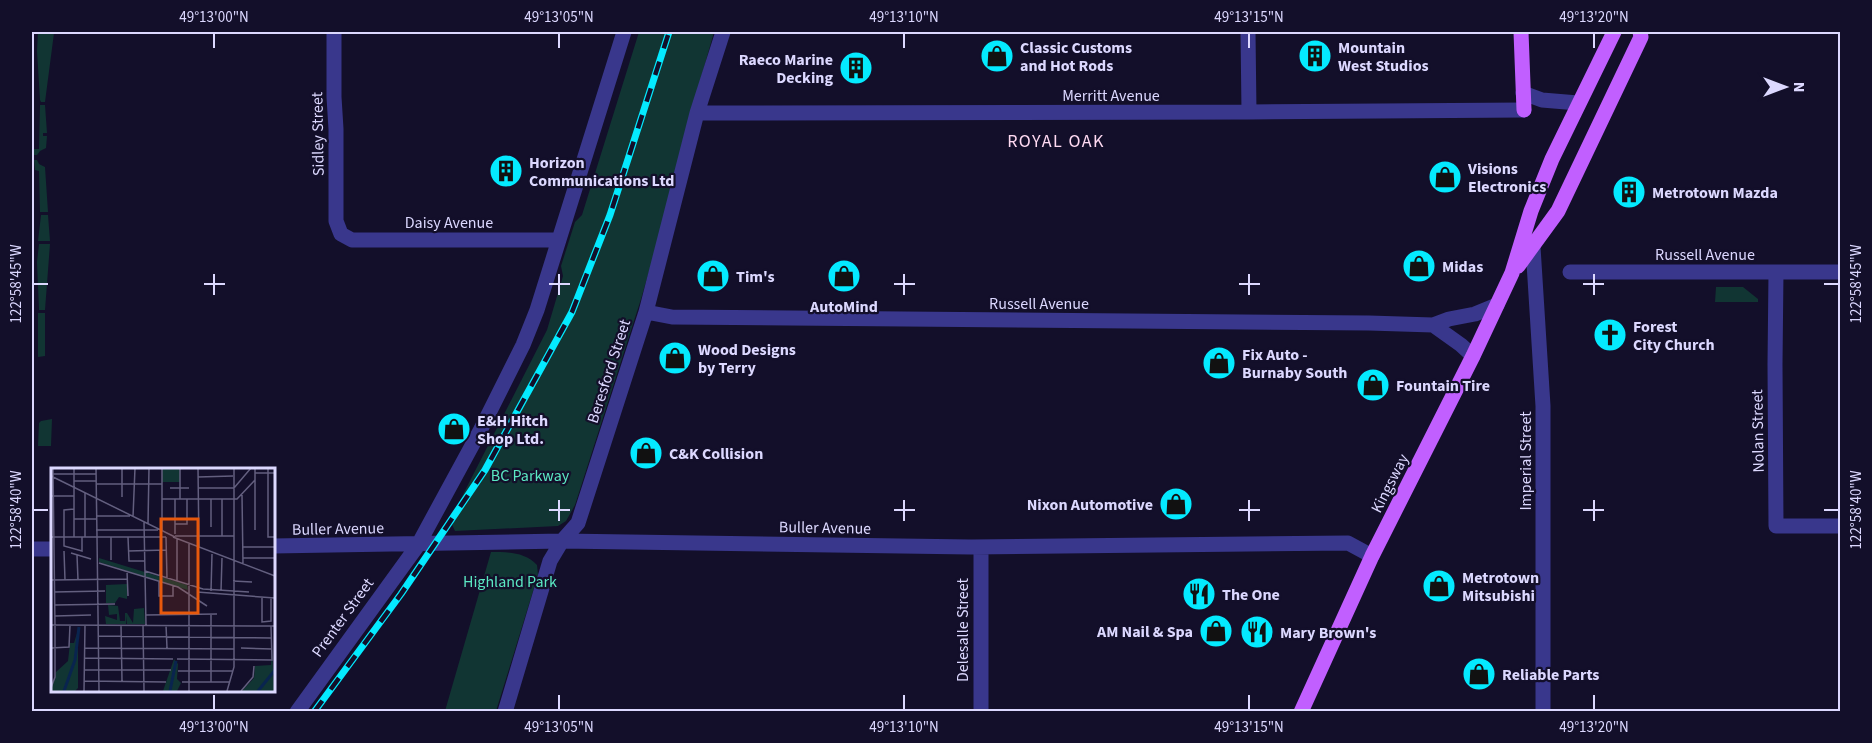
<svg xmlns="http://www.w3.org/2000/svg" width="1872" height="743" font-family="'Source Sans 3',sans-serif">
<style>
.green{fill:#113533}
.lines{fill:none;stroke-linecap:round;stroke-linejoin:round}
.minor{stroke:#39378c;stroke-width:15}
.major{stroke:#c15fff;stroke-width:15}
.rail-casing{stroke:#04eaff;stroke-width:7}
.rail{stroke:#130f2a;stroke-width:4.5;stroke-dasharray:14;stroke-linecap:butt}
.ticks{fill:none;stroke:#dcd8ff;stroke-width:2}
.labels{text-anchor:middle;stroke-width:4.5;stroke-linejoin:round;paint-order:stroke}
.poi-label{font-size:16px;font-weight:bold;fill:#dcd8ff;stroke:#130f2a;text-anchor:start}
.street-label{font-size:16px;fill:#dcd8ff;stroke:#130f2a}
.park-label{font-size:16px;fill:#5be8c3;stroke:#130f2a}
.neighbourhood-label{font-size:18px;letter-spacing:1.5px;fill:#ffdaf2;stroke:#130f2a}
.inset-river{fill:none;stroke:#09244f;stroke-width:3}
.inset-road{fill:none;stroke:#635f7f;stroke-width:1.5}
.view{fill:#e8590c;fill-opacity:0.15;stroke:#e8590c;stroke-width:3}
.inset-edge{fill:none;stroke:#dcd8ff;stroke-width:3}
.neatline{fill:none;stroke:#dcd8ff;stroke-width:2}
.ticks-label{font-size:15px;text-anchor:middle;fill:#dcd8ff}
</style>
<rect width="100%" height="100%" fill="#130f2a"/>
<path class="green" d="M 38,32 L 54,33 L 45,102 L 41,102 L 40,100 L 37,51 Z
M 639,32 L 714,32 L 684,138 L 666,213 L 641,299 L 575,505 L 566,521 L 558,526 L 455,531 L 450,520 L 547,330 L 563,276 L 561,266 L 575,222 L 582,215 Z
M 40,105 L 45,105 L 47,133 L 43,133 L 43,136 L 47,136 L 46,148 L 40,151 L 37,155 L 32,155 L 32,149 L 39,149 Z
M 34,160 L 37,160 L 39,164 L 45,167 L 48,212 L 40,212 L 39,171 L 35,170 Z
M 41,215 L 48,215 L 50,241 L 38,241 Z
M 39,244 L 50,244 L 45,310 L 39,310 L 37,262 Z
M 1716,287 L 1743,287 L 1758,299 L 1758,302 L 1715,302 Z
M 38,313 L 45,313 L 45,356 L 38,357 Z
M 52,419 L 51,446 L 38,446 L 39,423 L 41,421 Z
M 491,552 C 508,552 525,552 537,565 L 538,575 L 496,711 L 445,711 Z"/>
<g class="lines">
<path class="minor" d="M 334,32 L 334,97 L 336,129 L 336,221 L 341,234 L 352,240 L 559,240
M 1248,32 L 1249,112
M 1523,93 L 1542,100 L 1578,103
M 697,113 L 1249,112 L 1524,110
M 1533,247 L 1543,406 L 1543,712
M 1570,272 L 1840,272
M 1776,272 L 1775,364 L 1776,526 L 1840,526
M 646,312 L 672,317 L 1369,323 L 1433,325 L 1449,319 L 1475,314 L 1497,305
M 1433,325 L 1461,345 L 1473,356
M 273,546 L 562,541 L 971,547 L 1348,543 L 1372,556
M 981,547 L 981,712
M 32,549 L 52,549
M 297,712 L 418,545 L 481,429 L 523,345 L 537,310 L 624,32
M 505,712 L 550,561 L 562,541 L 578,523 L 646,312 L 697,113 L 723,32"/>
<path class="major" d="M 1521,32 L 1524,110
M 1518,266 L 1558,211 L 1641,37 L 1640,32
M 1301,712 L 1372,556 L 1473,356 L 1512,273 L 1531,211 L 1552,159 L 1614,32"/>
<defs>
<path id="rail" d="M 314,712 L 401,594 L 485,470 L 572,312 L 610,215 L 669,32"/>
</defs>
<use href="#rail" class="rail-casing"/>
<use href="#rail" class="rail"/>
</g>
<path class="ticks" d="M 214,33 L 214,48M 559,33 L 559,48M 904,33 L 904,48M 1249,33 L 1249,48M 1594,33 L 1594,48M 214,274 L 214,295M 559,274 L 559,295M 904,274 L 904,295M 1249,274 L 1249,295M 1594,274 L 1594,295M 33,284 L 48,284M 204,284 L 225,284M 549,284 L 570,284M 894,284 L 915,284M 1239,284 L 1260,284M 1583,284 L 1604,284M 1824,284 L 1839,284M 559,500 L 559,521M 904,500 L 904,521M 1249,500 L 1249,521M 1594,500 L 1594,521M 33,510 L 48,510M 549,510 L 570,510M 894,510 L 915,510M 1239,510 L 1260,510M 1583,510 L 1604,510M 1824,510 L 1839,510M 214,695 L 214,710M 559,695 L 559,710M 904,695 L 904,710M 1249,695 L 1249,710M 1594,695 L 1594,710"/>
<defs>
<symbol id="shop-disc" viewBox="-11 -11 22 22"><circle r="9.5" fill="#04eaff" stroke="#130f2a"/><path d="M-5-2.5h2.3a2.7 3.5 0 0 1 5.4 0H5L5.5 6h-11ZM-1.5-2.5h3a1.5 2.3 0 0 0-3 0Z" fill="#111"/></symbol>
<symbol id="building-disc" viewBox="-11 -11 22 22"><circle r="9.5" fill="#04eaff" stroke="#130f2a"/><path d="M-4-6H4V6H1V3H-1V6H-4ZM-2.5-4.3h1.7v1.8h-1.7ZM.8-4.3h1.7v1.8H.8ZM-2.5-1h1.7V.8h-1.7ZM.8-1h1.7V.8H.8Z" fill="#111"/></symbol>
<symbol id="church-disc" viewBox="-11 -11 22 22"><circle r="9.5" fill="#04eaff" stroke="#130f2a"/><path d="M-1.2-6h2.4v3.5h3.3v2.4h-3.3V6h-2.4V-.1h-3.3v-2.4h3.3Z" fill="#111"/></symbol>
<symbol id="restaurant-disc" viewBox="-11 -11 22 22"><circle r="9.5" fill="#04eaff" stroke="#130f2a"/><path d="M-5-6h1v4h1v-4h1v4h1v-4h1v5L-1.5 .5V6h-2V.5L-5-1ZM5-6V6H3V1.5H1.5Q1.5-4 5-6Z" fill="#111"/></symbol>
</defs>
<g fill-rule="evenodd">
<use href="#shop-disc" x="978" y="37" width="38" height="38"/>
<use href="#building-disc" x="1296" y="37" width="38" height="38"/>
<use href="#building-disc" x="837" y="49" width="38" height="38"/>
<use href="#building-disc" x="487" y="152" width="38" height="38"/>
<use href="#shop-disc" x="1426" y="158" width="38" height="38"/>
<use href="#building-disc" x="1610" y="173" width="38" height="38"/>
<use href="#shop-disc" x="1400" y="247" width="38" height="38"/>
<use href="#shop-disc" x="694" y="257" width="38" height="38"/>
<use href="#shop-disc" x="825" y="257" width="38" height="38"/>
<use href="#church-disc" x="1591" y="316" width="38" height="38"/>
<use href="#shop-disc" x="656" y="339" width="38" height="38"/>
<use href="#shop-disc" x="1200" y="344" width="38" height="38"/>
<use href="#shop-disc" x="1354" y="366" width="38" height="38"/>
<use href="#shop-disc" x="435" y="410" width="38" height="38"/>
<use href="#shop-disc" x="627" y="434" width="38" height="38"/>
<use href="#shop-disc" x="1157" y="485" width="38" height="38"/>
<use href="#shop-disc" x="1420" y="567" width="38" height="38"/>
<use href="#restaurant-disc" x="1180" y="575" width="38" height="38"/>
<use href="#shop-disc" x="1197" y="612" width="38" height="38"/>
<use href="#restaurant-disc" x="1238" y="613" width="38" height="38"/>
<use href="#shop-disc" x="1460" y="655" width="38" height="38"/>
</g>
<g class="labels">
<g class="poi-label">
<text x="1020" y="53">Classic Customs<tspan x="1020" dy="18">and Hot Rods</tspan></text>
<text x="1338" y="53">Mountain<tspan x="1338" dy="18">West Studios</tspan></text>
<text x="833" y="65" text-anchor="end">Raeco Marine<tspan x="833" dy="18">Decking</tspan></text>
<text x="529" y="168">Horizon<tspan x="529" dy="18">Communications Ltd</tspan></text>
<text x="1468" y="174">Visions<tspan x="1468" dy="18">Electronics</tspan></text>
<text x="1652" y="198">Metrotown Mazda</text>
<text x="1442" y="272">Midas</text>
<text x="736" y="282">Tim's</text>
<text x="844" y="312" text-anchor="middle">AutoMind</text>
<text x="1633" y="332">Forest<tspan x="1633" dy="18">City Church</tspan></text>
<text x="698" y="355">Wood Designs<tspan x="698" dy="18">by Terry</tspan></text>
<text x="1242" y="360">Fix Auto -<tspan x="1242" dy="18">Burnaby South</tspan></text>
<text x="1396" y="391">Fountain Tire</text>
<text x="477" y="426">E&amp;H Hitch<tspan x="477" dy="18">Shop Ltd.</tspan></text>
<text x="669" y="459">C&amp;K Collision</text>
<text x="1153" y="510" text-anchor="end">Nixon Automotive</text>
<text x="1462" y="583">Metrotown<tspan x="1462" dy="18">Mitsubishi</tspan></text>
<text x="1222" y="600">The One</text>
<text x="1193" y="637" text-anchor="end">AM Nail &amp; Spa</text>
<text x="1280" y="638">Mary Brown's</text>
<text x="1502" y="680">Reliable Parts</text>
</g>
<g class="street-label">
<text x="1111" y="101">Merritt Avenue</text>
<text transform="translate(317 134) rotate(-91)" y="6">Sidley Street</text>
<text x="449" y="228">Daisy Avenue</text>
<text x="1705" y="260">Russell Avenue</text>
<text x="1039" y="309">Russell Avenue</text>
<text transform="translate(608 371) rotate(-72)" y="6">Beresford Street</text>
<text transform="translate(1757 431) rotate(-91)" y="6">Nolan Street</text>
<text transform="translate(1525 461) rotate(-90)" y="6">Imperial Street</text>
<text transform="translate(1389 483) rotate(-63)" y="6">Kingsway</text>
<text transform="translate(825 527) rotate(1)" y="6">Buller Avenue</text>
<text transform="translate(338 528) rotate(-1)" y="6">Buller Avenue</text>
<text transform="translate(342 617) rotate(-54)" y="6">Prenter Street</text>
<text transform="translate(962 630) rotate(-90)" y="6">Delesalle Street</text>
</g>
<g class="park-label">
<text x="530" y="481">BC Parkway</text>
<text x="510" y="587">Highland Park</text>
</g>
<g class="neighbourhood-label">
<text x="1056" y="147">ROYAL OAK</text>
</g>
</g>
<g transform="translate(51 468)">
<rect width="224" height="224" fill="#130f2a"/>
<path d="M 111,0 L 129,0 L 129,14 L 111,14 ZM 48,90 L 136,117 L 137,122 L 48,94 ZM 76,116 L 76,131 L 68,129 L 64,135 L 55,135 L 55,117 ZM 57,137 L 67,138 L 69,153 L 74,153 L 74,145 L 76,145 L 82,155 L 83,141 L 93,140 L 94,156 L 76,156 L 75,148 L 75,156 L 55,156 L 54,148 L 66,152 L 66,146 L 58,147 ZM 27,162 L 27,220 L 24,223 L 0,223 L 5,204 L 17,193 L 19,175 L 23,175 ZM 221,178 L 223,223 L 191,223 L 203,210 L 204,198 L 220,197 ZM 123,191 L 127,196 L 126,211 L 130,215 L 126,223 L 112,223 Z" fill="#113533"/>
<path class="inset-river" d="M 13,223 L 24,192 L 28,159M 119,223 L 125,193M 207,223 L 224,202"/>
<path class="inset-road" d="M 23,0 L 23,69M 45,0 L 46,69M 71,0 L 71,29M 129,0 L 129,31M 147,0 L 148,80M 217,0 L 217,69 L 224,69M 204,5 L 224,5M 2,6 L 45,6M 0,8 L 124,69M 147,9 L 182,8M 23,13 L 45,13M 46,16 L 111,16M 119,20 L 138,20M 147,20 L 183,20 L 200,0M 191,27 L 192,96M 0,28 L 23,28M 111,31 L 186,31 L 204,12M 124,31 L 124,66M 160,31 L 160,59M 171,31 L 171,68M 23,41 L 13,42 L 13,78 L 31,83 L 31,69M 45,48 L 79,48M 82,49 L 84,0M 23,51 L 45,51M 93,54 L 95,157M 97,56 L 98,0M 124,56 L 136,56 L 136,31M 45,62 L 107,62M 111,62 L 111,0M 204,62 L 204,0M 124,68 L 183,68M 0,69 L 115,69M 34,69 L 34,25M 46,69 L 48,223M 60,69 L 60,92M 77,69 L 78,93 L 93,93M 115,69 L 116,110M 122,69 L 224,108M 138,76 L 138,223M 192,79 L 224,79M 109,82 L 109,108M 13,83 L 14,112M 77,83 L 116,82M 20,85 L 40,91M 26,87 L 27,112M 192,90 L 224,90M 48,95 L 127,119 L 156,138M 76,103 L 77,128M 94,103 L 152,121 L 198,124M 0,112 L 76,111M 108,113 L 108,128 L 122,128 L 122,117M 126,113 L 126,71M 182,113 L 201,114M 160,123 L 161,86M 170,123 L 171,90M 3,124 L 54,123M 146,124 L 224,130M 211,130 L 211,154 L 220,153 L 220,130M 4,137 L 64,136M 95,147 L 166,146M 4,148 L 40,147M 0,157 L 224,158M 70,157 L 71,213M 92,157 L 93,223M 115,157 L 116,180M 48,168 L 220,170M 0,180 L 18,179 L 19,157M 33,180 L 183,181M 190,180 L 221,181M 33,190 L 122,191M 126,191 L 221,192 L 220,158M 33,202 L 120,202M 127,203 L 182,203M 33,213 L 115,214M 131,214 L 179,214M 160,214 L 160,147M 0,220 L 4,209 L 4,158 L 2,0M 33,223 L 34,157M 176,223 L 183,199 L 183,0M 190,223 L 202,209 L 203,198"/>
<path class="view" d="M 110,51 L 147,51 L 147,145 L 110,145 Z"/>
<rect width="224" height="224" class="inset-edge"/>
</g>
<rect width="1872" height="743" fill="none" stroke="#130f2a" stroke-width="66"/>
<g transform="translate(1785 87) rotate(90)" stroke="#130f2a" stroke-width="4.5" paint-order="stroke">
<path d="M0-4.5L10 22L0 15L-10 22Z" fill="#dcd8ff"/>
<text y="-9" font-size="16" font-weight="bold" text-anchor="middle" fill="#dcd8ff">N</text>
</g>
<rect x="33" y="33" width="1806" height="677" class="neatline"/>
<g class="ticks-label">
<text x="214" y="22">49°13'00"N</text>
<text x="559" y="22">49°13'05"N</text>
<text x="904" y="22">49°13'10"N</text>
<text x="1249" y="22">49°13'15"N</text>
<text x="1594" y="22">49°13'20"N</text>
<text transform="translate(1856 284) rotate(-90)" y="5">122°58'45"W</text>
<text transform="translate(16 284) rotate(-90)" y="5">122°58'45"W</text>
<text transform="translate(1856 510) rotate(-90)" y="5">122°58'40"W</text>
<text transform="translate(16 510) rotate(-90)" y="5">122°58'40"W</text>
<text x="214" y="732">49°13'00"N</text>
<text x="559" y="732">49°13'05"N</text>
<text x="904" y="732">49°13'10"N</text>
<text x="1249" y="732">49°13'15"N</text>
<text x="1594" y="732">49°13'20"N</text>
</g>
</svg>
